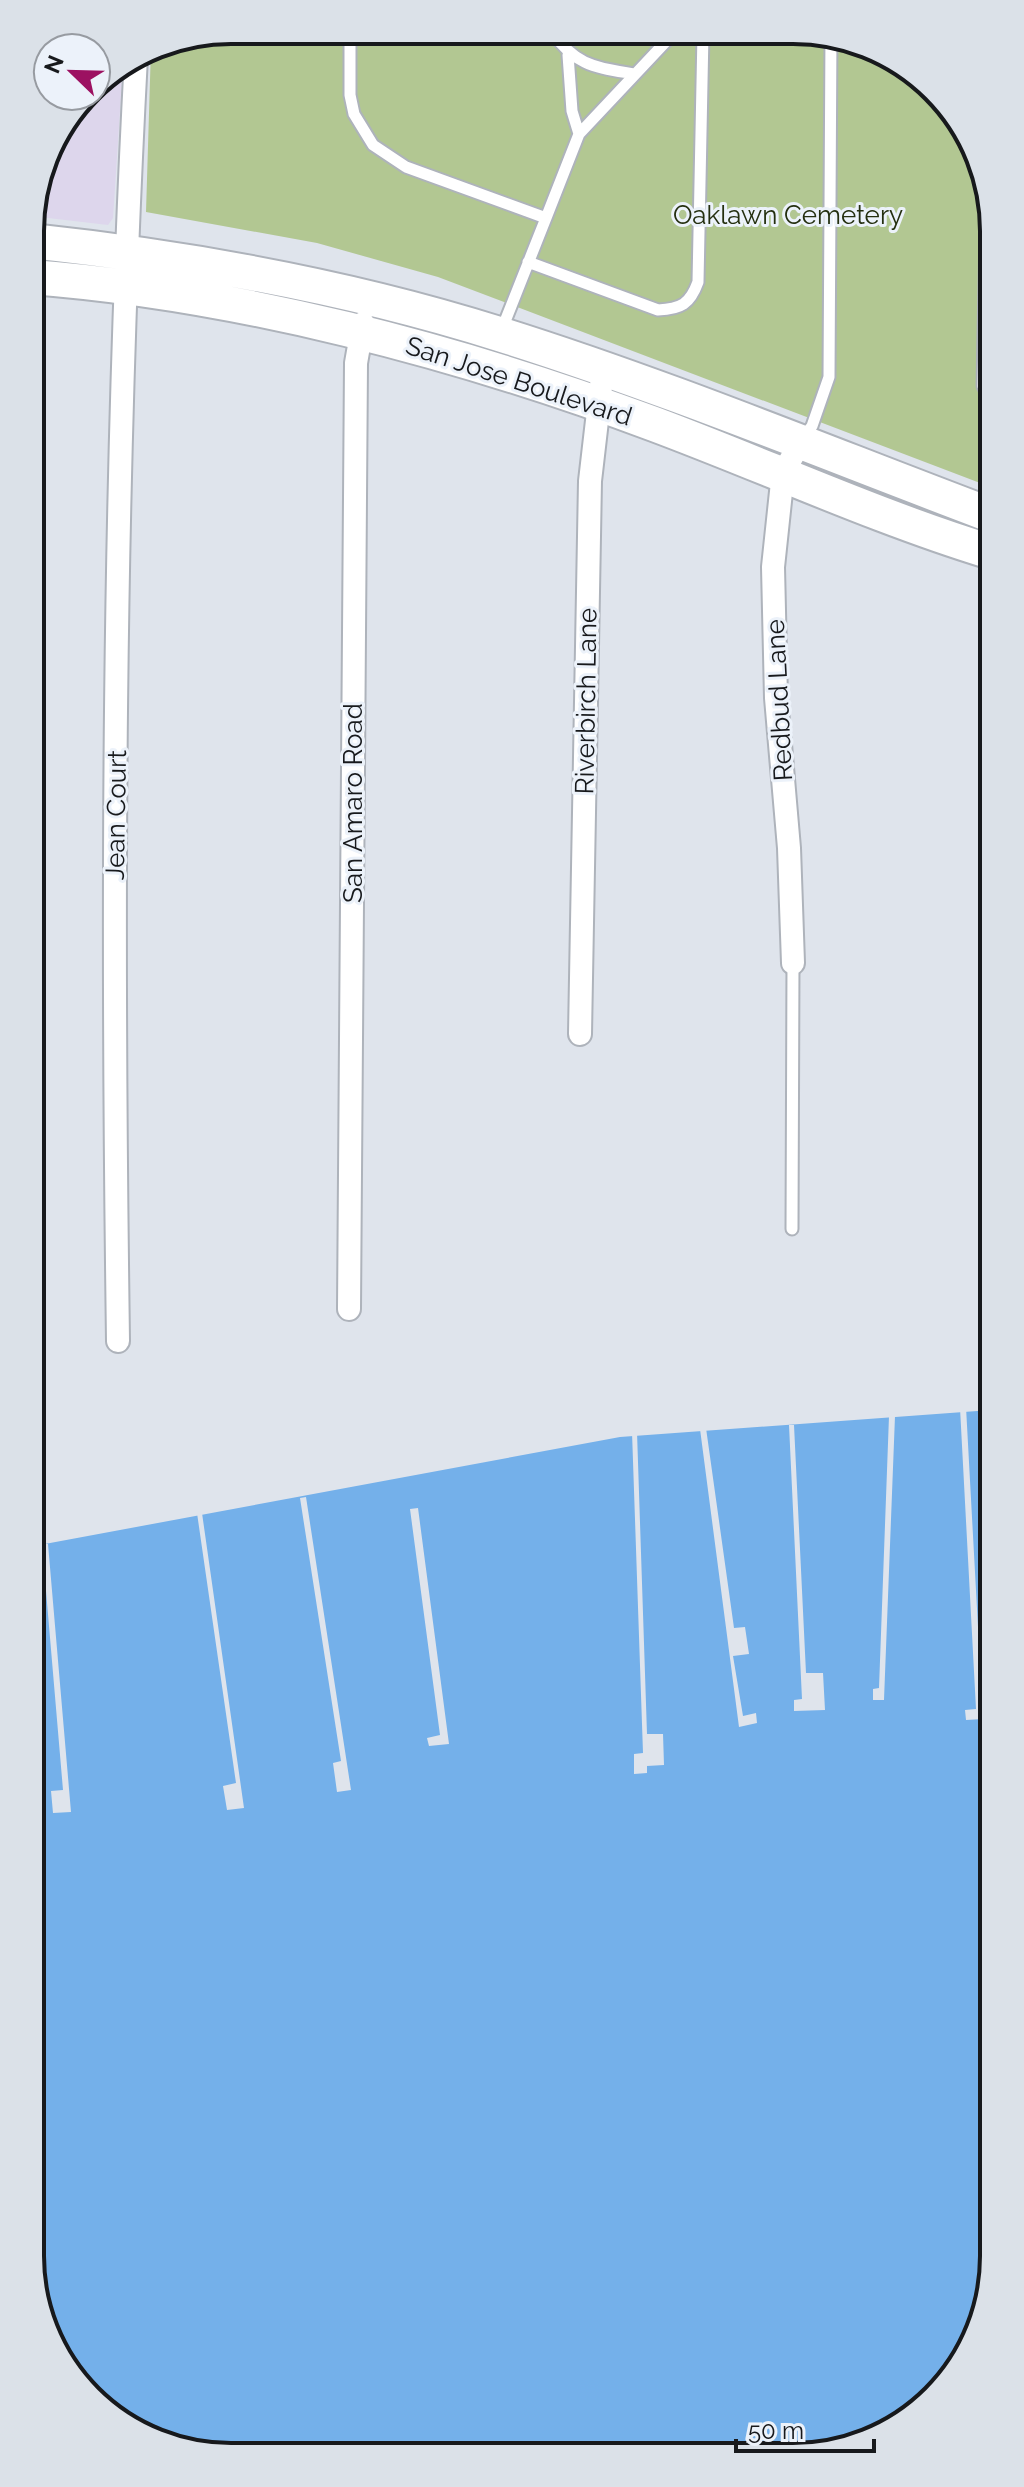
<svg xmlns="http://www.w3.org/2000/svg" width="1024" height="2487" font-family="Raleway,sans-serif">
<style>
.commercial{fill:#ddd6ec}
.green{fill:#b2c792}
.water{fill:#74b0ea}
.pier{fill:#dfe4ec}
.lines{fill:none;stroke-linecap:round;stroke-linejoin:round}
.lane-casing{stroke:#aeb3bb;stroke-width:15}
.street-casing{stroke:#aeb3bb;stroke-width:26}
.primary-casing{stroke:#aeb3bb;stroke-width:38}
.lane{stroke:#fff;stroke-width:11}
.street{stroke:#fff;stroke-width:22}
.primary{stroke:#fff;stroke-width:34}
.labels{text-anchor:middle;stroke-width:6;stroke-linejoin:round;paint-order:stroke}
.park-label{font-size:26px;fill:#242f0f;stroke:#ecf2fa}
.street-label{font-size:26px;fill:#17191c;stroke:#ecf2fa}
.rim{fill:none;stroke:#17191c;stroke-width:4}
</style>
<rect width="100%" height="100%" fill="#dfe4ec"/>
<path class="commercial" d="M 123,65 L 113,218 L 108,225 L 31,216 L 51,142 L 86,96 L 96,96 L 98,80 Z"/>
<path class="green" d="M 231,30 L 832,34 L 935,89 L 987,180 L 988,486 L 438,277 L 317,243 L 146,212 L 151,47 Z"/>
<path class="water" d="M 991,1410 L 994,2268 L 979,2332 L 944,2388 L 844,2450 L 192,2453 L 98,2407 L 37,2307 L 34,1546 L 620,1437 Z"/>
<path class="pier" d="M 966,1407 L 983,1719 L 966,1720 L 965,1710 L 976,1709 L 960,1408 Z
M 889,1416 L 895,1416 L 884,1700 L 873,1700 L 873,1689 L 879,1688 Z
M 789,1425 L 794,1425 L 806,1673 L 823,1673 L 825,1710 L 794,1711 L 794,1700 L 802,1699 Z
M 706,1428 L 734,1628 L 745,1627 L 749,1654 L 733,1656 L 743,1716 L 756,1713 L 757,1723 L 739,1727 L 700,1429 Z
M 632,1432 L 637,1432 L 647,1734 L 663,1734 L 664,1765 L 647,1766 L 647,1773 L 634,1774 L 634,1754 L 643,1753 Z
M 306,1497 L 351,1790 L 337,1792 L 333,1763 L 341,1761 L 300,1498 Z
M 418,1508 L 449,1744 L 429,1746 L 427,1738 L 440,1735 L 410,1509 Z
M 197,1513 L 202,1513 L 244,1808 L 227,1810 L 223,1786 L 236,1783 Z
M 42,1544 L 48,1544 L 71,1812 L 53,1813 L 51,1791 L 63,1790 Z"/>
<g class="lines">
<defs>
<path id="lane" d="M 350,31 L 350,95 L 354,114 L 373,145 L 406,167 L 546,218 L 579,134 L 674,33
M 552,32 C 576,66 594,67 634,74
M 568,55 L 572,111 L 579,134
M 987,179 L 983,386 L 988,395
M 528,262 L 658,310 C 681,309 690,304 698,282 L 703,33
M 502,329 L 546,218
M 802,439 L 812,426 L 829,377 L 831,34
M 792,1229 L 793,963"/>
<path id="street" d="M 793,963 L 789,848 L 776,698 L 773,567 L 783,473 L 800,443
M 580,1034 L 590,481 L 603,369
M 349,1309 L 356,363 L 363,323
M 118,1341 C 112,913 113,484 136,57"/>
<path id="primary" d="M 31,241 C 189,258 347,286 499,334 C 665,386 826,453 988,514
M 31,277 C 239,293 458,351 654,424 C 764,465 877,517 988,551"/>
</defs>
<use href="#lane" class="lane-casing"/>
<use href="#street" class="street-casing"/>
<use href="#primary" class="primary-casing"/>
<use href="#lane" class="lane"/>
<use href="#street" class="street"/>
<use href="#primary" class="primary"/>
</g>
<g class="labels">
<g class="park-label">
<text x="788" y="224">Oaklawn Cemetery</text>
</g>
<g class="street-label">
<text transform="translate(519 381) rotate(18)" y="9">San Jose Boulevard</text>
<text transform="translate(779 700) rotate(-93)" y="9">Redbud Lane</text>
<text transform="translate(586 701) rotate(-89)" y="9">Riverbirch Lane</text>
<text transform="translate(353 803) rotate(-90)" y="9">San Amaro Road</text>
<text transform="translate(116 815) rotate(-89)" y="9">Jean Court</text>
</g>
</g>
<path d="M0 0H1024V2487H0ZM231 44H793A187 187 0 0 1 980 231V2256A187 187 0 0 1 793 2443H231A187 187 0 0 1 44 2256V231A187 187 0 0 1 231 44Z" fill="#dbe1e8" fill-rule="evenodd"/>
<path class="rim" d="M231 44H793A187 187 0 0 1 980 231V2256A187 187 0 0 1 793 2443H231A187 187 0 0 1 44 2256V231A187 187 0 0 1 231 44Z"/>
<g transform="translate(72 72) rotate(293)"><circle r="38" fill="#ecf2fa" stroke="#979ba1" stroke-width="2"/>
<path d="M0-6L14 30L0 20L-14 30Z" fill="#9c1161"/>
<text y="-12" font-size="22" font-weight="bold" text-anchor="middle" fill="#17191c">N</text>
</g>
<path d="M736 2439v12h138v-12" fill="none" stroke="#17191c" stroke-width="4"/>
<text x="748" y="2439" font-size="24" fill="#17191c" stroke="#ecf2fa" stroke-width="6" paint-order="stroke">50 m</text>
</svg>
